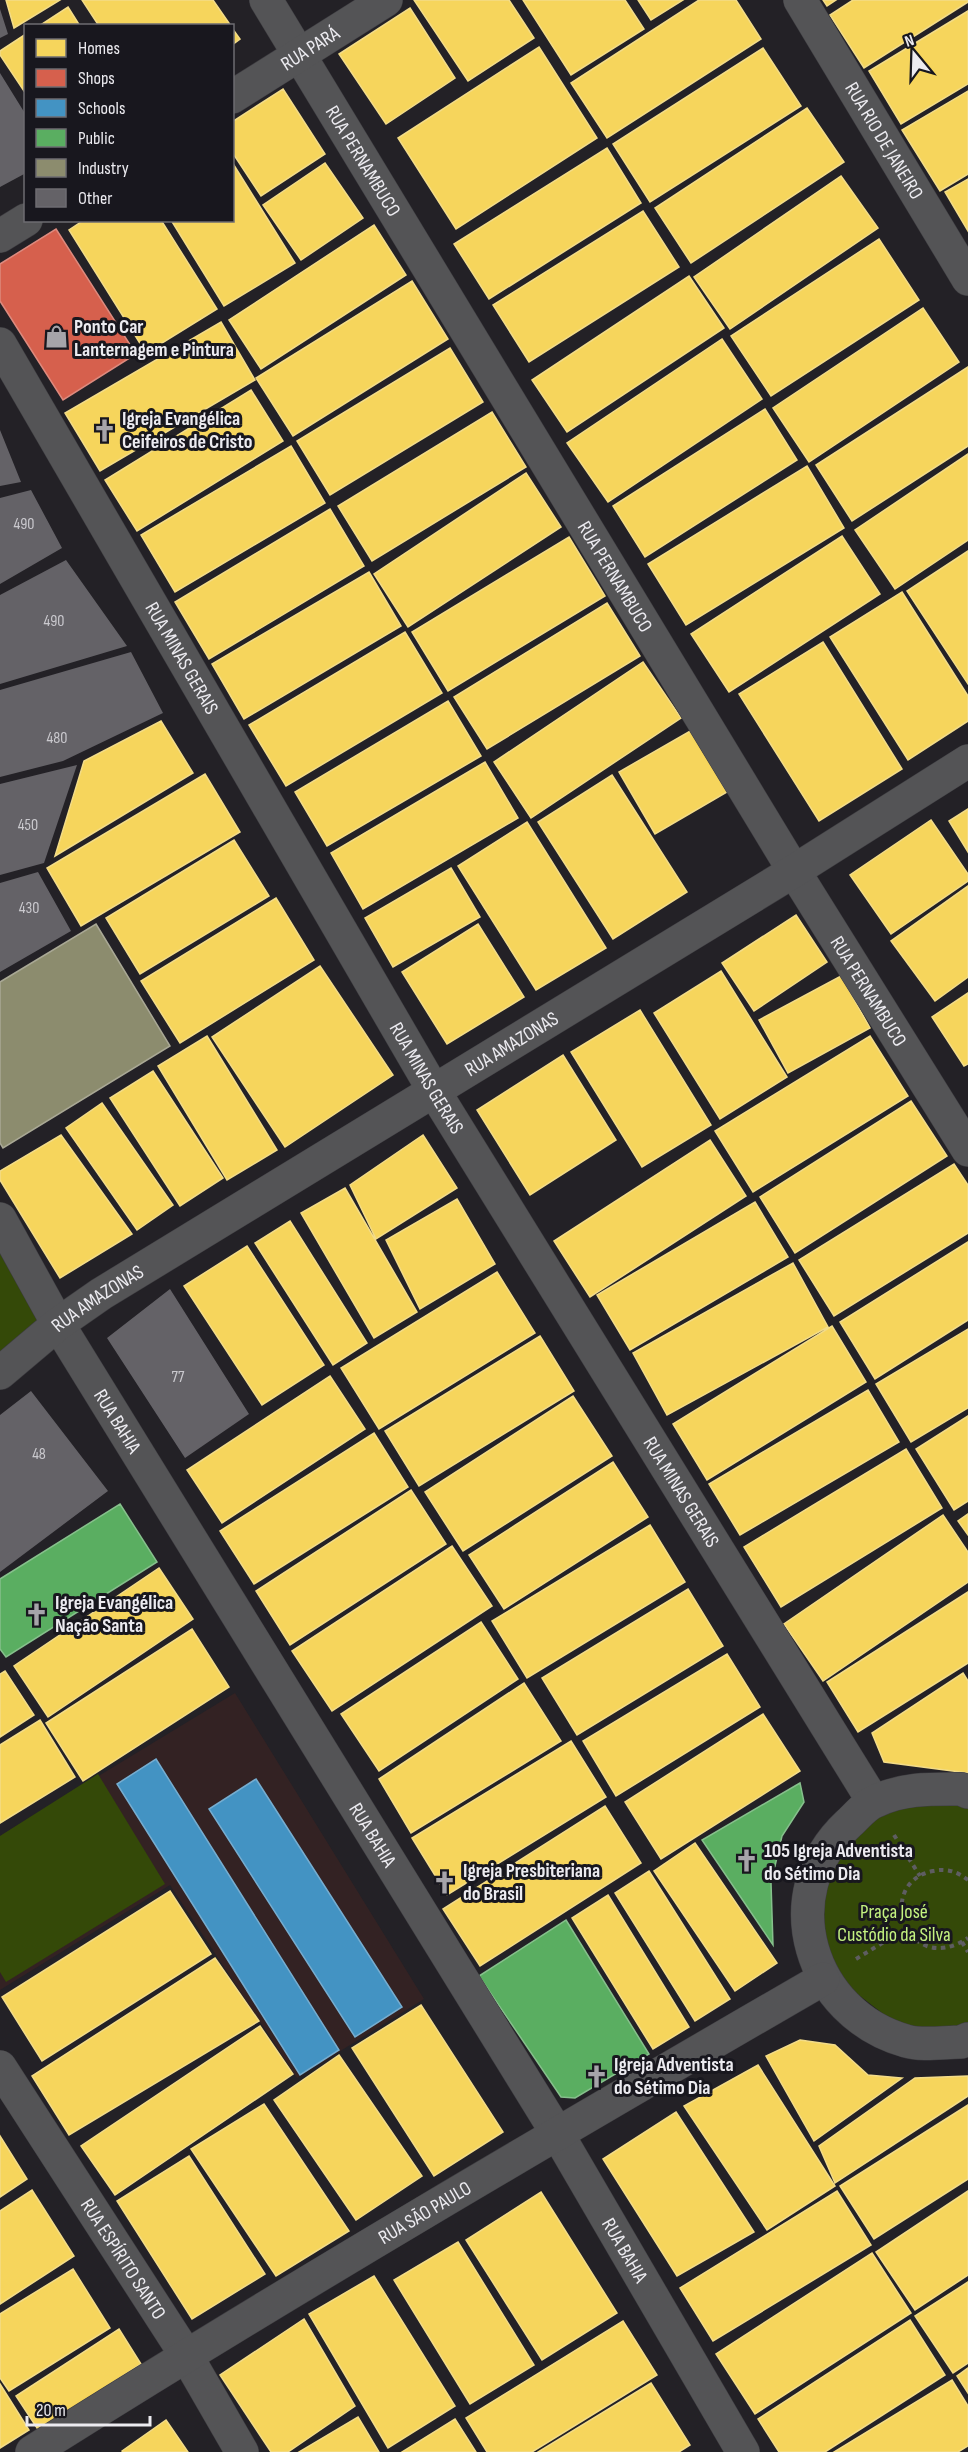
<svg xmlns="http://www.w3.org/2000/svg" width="968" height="2452" font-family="'Sofia Sans Condensed',sans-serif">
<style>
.education{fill:#332223}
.green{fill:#344908}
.homes{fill:#f6d55c;stroke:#f3dc88;stroke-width:1.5}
.shops{fill:#d6604d;stroke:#dd8a7e;stroke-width:1.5}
.schools{fill:#4393c3;stroke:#76add0;stroke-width:1.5}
.public{fill:#5aae61;stroke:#86c08c;stroke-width:1.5}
.industry{fill:#8c8c6e;stroke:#a9a895;stroke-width:1.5}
.building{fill:#646267}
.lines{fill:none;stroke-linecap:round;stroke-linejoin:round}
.street-casing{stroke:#3d3c40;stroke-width:34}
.secondary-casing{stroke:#3d3c40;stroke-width:34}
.path{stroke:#5e5d61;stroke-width:4;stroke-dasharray:4.5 4.5;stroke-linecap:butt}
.street{stroke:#545456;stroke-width:33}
.secondary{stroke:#545456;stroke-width:33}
.labels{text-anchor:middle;stroke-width:6;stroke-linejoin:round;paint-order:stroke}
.number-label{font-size:16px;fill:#cac9ce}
.street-label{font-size:20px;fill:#ecebf0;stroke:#18171e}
.poi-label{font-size:20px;font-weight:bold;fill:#ecebf0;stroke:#18171e;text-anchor:start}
.park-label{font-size:20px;fill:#c4f280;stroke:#18171e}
</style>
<rect width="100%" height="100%" fill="#232126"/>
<path class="education" d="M 235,1693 L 424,1999 L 297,2078 L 170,1885 L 0,1990 L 0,1836 Z"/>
<path class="green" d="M 0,1234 L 47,1320 L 0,1360 Z
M 98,1774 L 165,1884 L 6,1982 L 0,1972 L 0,1836 Z
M 968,1798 L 968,2028 L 938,2032 L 899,2026 L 838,1979 L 822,1943 L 819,1903 L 829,1865 L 883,1808 Z"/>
<path class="homes" d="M 6,0 L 60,0 L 14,28 Z
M 82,0 L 213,0 L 231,26 L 99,26 Z
M 414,0 L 509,0 L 534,38 L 468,81 Z
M 523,0 L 625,0 L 644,29 L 571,75 Z
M 638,0 L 683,0 L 651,20 Z
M 699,0 L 736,0 L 761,39 L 607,138 L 571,83 Z
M 823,0 L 836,0 L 827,6 Z
M 853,0 L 968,0 L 968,2 L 864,68 L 830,15 Z
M 68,7 L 80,26 L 39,26 Z
M 410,8 L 455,78 L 386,124 L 339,54 Z
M 968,11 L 968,84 L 901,124 L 869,71 Z
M 232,28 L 240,39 L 232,45 Z
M 26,34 L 26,94 L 0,55 L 0,51 Z
M 539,47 L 597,138 L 456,229 L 398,138 Z
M 763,48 L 801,106 L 650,202 L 613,144 Z
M 283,89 L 325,154 L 261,196 L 232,152 L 232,122 Z
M 968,91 L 968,174 L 940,191 L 902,130 Z
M 807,108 L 844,162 L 691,263 L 655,208 Z
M 607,148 L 641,203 L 489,299 L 454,244 Z
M 232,162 L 295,263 L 224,306 L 171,220 L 232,220 Z
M 325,163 L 363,218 L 301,260 L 263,205 Z
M 841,176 L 878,228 L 730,329 L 694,277 Z
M 968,179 L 968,231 L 945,192 Z
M 643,211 L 679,267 L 529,362 L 493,305 Z
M 84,220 L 161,220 L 217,309 L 146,353 L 69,230 Z
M 374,225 L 406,275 L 261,369 L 229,320 Z
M 879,239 L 919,300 L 771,396 L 731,336 Z
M 689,276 L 724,328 L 567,432 L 532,380 Z
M 412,281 L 448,339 L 293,436 L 256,378 Z
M 923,308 L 959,362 L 809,462 L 773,408 Z
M 221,322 L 255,380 L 100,471 L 65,413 Z
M 722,339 L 762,399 L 608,502 L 567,443 Z
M 450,348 L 483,402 L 330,495 L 297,441 Z
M 968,367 L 968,446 L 852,521 L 816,465 Z
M 251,390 L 283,441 L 137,531 L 105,480 Z
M 765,409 L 797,460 L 645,557 L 613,506 Z
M 492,412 L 526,467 L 372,561 L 338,506 Z
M 291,446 L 325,503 L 175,592 L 141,535 Z
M 968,454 L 968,540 L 895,589 L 855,530 Z
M 807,466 L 844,528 L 686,625 L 648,564 Z
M 526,473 L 561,527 L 408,627 L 374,574 Z
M 330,509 L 364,566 L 209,659 L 175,602 Z
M 842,536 L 880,594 L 729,692 L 691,634 Z
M 569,537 L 605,596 L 448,691 L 412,632 Z
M 968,551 L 968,684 L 907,591 Z
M 369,572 L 401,626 L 244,719 L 212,664 Z
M 902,592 L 968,696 L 968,721 L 908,760 L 830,637 Z
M 607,603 L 640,656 L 487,749 L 454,697 Z
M 405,632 L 442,693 L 286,786 L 249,725 Z
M 823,642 L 902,769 L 819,821 L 739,694 Z
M 643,662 L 681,718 L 531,818 L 494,762 Z
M 448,701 L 481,756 L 327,846 L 295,792 Z
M 161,721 L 193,773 L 55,856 L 84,761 Z
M 692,730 L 727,792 L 655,834 L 619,772 Z
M 485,762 L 518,818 L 363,909 L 331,853 Z
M 205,774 L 240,832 L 81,926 L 47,868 Z
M 612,775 L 687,892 L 613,939 L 538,822 Z
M 968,809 L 968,852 L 949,821 Z
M 931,820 L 968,874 L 968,881 L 891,934 L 850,875 Z
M 527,822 L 606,948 L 536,990 L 458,866 Z
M 234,840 L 269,896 L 140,974 L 106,918 Z
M 451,868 L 480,917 L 393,967 L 365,918 Z
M 968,886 L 968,977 L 935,1001 L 891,941 Z
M 276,898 L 314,960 L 180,1043 L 141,981 Z
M 796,915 L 827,962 L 754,1011 L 722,963 Z
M 478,924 L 524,997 L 447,1044 L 402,972 Z
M 320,966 L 393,1075 L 285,1147 L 212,1037 Z
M 721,971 L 787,1077 L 720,1119 L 654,1013 Z
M 841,976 L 870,1028 L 788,1073 L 759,1020 Z
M 968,993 L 968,1064 L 964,1066 L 932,1017 Z
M 640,1010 L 711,1125 L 642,1167 L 571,1052 Z
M 207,1036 L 277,1150 L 227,1180 L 158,1066 Z
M 870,1036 L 908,1096 L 753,1192 L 715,1131 Z
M 563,1055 L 616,1140 L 530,1195 L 477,1110 Z
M 153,1071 L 223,1178 L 180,1206 L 110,1098 Z
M 911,1101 L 947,1156 L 795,1253 L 760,1197 Z
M 102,1103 L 173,1205 L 137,1230 L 66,1128 Z
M 61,1135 L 132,1234 L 60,1278 L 0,1180 L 0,1171 Z
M 423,1135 L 457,1188 L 376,1239 L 350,1185 Z
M 710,1140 L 746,1196 L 590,1297 L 554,1241 Z
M 954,1164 L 968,1185 L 968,1233 L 834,1316 L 799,1260 Z
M 345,1188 L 417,1312 L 374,1338 L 301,1213 Z
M 457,1199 L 495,1264 L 420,1309 L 386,1240 Z
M 755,1202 L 788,1257 L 630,1350 L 597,1295 Z
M 290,1221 L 367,1343 L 333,1365 L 255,1243 Z
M 968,1242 L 968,1320 L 875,1379 L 840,1322 Z
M 247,1246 L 324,1365 L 262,1405 L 184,1286 Z
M 793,1263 L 828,1327 L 667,1415 L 633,1353 Z
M 497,1272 L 535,1333 L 379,1429 L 341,1368 Z
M 832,1326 L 866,1382 L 707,1480 L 673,1424 Z
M 968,1329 L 968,1408 L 911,1442 L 876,1384 Z
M 540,1336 L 574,1391 L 419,1486 L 385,1431 Z
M 330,1376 L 365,1429 L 222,1523 L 187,1470 Z
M 868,1390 L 899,1442 L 740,1535 L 709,1484 Z
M 573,1396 L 612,1456 L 463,1551 L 425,1492 Z
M 968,1416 L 968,1501 L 954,1510 L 916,1449 Z
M 374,1433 L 408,1487 L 254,1584 L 220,1531 Z
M 906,1449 L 942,1508 L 781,1607 L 744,1547 Z
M 613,1462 L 648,1517 L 504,1609 L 469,1555 Z
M 411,1490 L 446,1544 L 290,1645 L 256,1591 Z
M 968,1514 L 968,1535 L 958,1521 Z
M 943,1515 L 968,1552 L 968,1582 L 823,1681 L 784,1624 Z
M 650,1525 L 685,1582 L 527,1678 L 492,1621 Z
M 452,1546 L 492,1606 L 332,1711 L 292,1651 Z
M 159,1568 L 193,1619 L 48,1717 L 14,1666 Z
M 688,1589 L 723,1646 L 577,1735 L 542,1678 Z
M 968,1592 L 968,1663 L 858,1732 L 827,1682 Z
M 481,1622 L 518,1679 L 379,1771 L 341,1714 Z
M 192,1629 L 229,1687 L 83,1781 L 46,1723 Z
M 727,1654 L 760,1707 L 616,1796 L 583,1741 Z
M 5,1671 L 34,1715 L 0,1737 L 0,1674 Z
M 963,1673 L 968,1681 L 968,1773 L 884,1762 L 872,1733 Z
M 524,1683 L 561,1741 L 411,1833 L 379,1779 Z
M 763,1714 L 800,1771 L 661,1859 L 625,1802 Z
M 40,1720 L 75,1777 L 0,1823 L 0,1745 Z
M 571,1741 L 606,1797 L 447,1895 L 412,1838 Z
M 605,1806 L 641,1863 L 480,1966 L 443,1909 Z
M 695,1843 L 777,1963 L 735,1991 L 654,1871 Z
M 649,1871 L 730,1999 L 695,2021 L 615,1893 Z
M 170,1891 L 211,1954 L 42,2061 L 2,1997 Z
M 608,1895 L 689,2027 L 653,2049 L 572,1918 Z
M 215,1958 L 259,2021 L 69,2135 L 32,2076 Z
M 421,2005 L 503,2132 L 434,2176 L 352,2048 Z
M 260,2026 L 293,2074 L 115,2195 L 81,2146 Z
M 800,2040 L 835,2045 L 868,2075 L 902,2078 L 814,2141 L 766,2056 Z
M 339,2055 L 422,2176 L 356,2220 L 274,2100 Z
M 758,2065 L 835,2186 L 767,2230 L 684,2106 Z
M 968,2076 L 968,2096 L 835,2183 L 819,2146 L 915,2078 Z
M 264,2104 L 349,2231 L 276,2276 L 191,2149 Z
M 968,2105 L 968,2179 L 874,2239 L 840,2186 Z
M 676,2112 L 754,2232 L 677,2276 L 603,2159 Z
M 0,2136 L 27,2179 L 0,2197 Z
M 189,2156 L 265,2274 L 192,2319 L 117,2201 Z
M 32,2190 L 74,2256 L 0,2304 L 0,2211 Z
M 837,2191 L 871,2245 L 713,2341 L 680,2288 Z
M 968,2191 L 968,2275 L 915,2310 L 876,2252 Z
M 541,2192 L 617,2313 L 542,2360 L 466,2240 Z
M 458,2242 L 534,2365 L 470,2404 L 394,2280 Z
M 872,2253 L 911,2313 L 755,2414 L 716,2354 Z
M 73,2269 L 110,2328 L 9,2391 L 0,2378 L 0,2314 Z
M 374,2276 L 455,2406 L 388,2448 L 309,2314 Z
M 968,2282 L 968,2363 L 953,2373 L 915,2316 Z
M 304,2319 L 355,2406 L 288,2452 L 271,2452 L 220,2375 Z
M 910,2320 L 945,2375 L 825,2452 L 779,2452 L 758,2419 Z
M 623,2321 L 657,2375 L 532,2452 L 487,2452 L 466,2418 Z
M 119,2329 L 141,2364 L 39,2431 L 16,2396 Z
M 968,2368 L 968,2393 L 957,2376 Z
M 952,2380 L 968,2406 L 968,2446 L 958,2452 L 834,2452 Z
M 651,2383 L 690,2445 L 679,2452 L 538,2452 Z
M 0,2384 L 29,2430 L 0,2448 Z
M 358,2417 L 379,2452 L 299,2452 Z
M 455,2419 L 476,2452 L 402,2452 Z
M 166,2420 L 188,2452 L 123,2452 L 122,2451 Z"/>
<path class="shops" d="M 56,229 L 136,354 L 63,400 L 0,301 L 0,264 Z"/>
<path class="schools" d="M 156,1759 L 339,2050 L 300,2075 L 117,1784 Z
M 256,1779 L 402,2007 L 355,2037 L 209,1809 Z"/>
<path class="public" d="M 120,1504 L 157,1562 L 6,1657 L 0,1649 L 0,1579 Z
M 800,1783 L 804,1802 L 782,1836 L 771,1883 L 773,1945 L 702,1840 Z
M 566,1920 L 649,2054 L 575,2098 L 561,2097 L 479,1976 Z"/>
<path class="industry" d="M 96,924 L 170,1046 L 3,1148 L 0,1143 L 0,982 Z"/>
<path class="building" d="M 0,9 L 8,34 L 0,38 Z
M 0,73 L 26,115 L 26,173 L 0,187 Z
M 0,430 L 21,482 L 0,486 Z
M 31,490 L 62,548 L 0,584 L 0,498 Z
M 66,560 L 127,646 L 0,684 L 0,595 Z
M 131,652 L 163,713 L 63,761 L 0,777 L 0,690 Z
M 77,765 L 44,863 L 0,875 L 0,784 Z
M 38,872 L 71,931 L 0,972 L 0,883 Z
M 170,1289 L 249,1414 L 185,1458 L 107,1338 Z
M 31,1391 L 108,1491 L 0,1572 L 0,1415 Z"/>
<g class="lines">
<defs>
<g id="street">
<path id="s1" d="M 266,0 L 794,871 L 968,1150"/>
<path id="s2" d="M 800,0 L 968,279"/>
<path id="s3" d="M 0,344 L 434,1091 L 873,1801"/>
<path id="s4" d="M 0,1219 L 58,1324 L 557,2133 L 743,2452"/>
<path id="s5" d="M 0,1373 L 58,1324 L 101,1294 L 794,871 L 968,761"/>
<path id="s6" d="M 0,2067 L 186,2355 L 242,2452"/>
</g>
<g id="secondary">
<path id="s7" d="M 232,97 L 386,0"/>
<path d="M 0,236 L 26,220"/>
<path d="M 968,1792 L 961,1789 C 931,1789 904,1788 876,1801 C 865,1805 856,1817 848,1824 C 772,1895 810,2014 906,2041 C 922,2046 944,2042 961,2042 L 968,2039"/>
<path id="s8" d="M 32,2452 C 292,2288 557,2133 823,1979"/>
</g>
</defs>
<use href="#street" class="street-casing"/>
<use href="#secondary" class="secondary-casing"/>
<path class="path" d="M 894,1835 L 920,1876
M 968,1880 C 958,1872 947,1868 933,1871 C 873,1883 907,1979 968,1938
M 962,1942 L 968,1952
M 856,1959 L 907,1928"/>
<use href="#street" class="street"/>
<use href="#secondary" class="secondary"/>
</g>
<defs>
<symbol id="shop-bare" viewBox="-9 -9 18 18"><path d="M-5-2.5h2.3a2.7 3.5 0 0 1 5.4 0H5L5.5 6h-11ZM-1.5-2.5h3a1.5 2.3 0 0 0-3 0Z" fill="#a6a4a9" stroke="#18171e" stroke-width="2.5" paint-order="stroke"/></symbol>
<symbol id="church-bare" viewBox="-9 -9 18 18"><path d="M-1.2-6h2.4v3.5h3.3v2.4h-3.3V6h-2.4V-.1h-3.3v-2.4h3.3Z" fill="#a6a4a9" stroke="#18171e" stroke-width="2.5" paint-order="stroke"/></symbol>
</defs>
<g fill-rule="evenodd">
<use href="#shop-bare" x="40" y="320" width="33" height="33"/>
<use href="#church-bare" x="88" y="414" width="33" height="33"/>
<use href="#church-bare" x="20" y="1598" width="33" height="33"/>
<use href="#church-bare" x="730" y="1844" width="33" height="33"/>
<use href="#church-bare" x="428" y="1866" width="33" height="33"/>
<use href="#church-bare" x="580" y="2060" width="33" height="33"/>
</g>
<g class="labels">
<g class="number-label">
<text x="24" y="529">490</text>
<text x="54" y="626">490</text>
<text x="57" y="743">480</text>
<text x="28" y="830">450</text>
<text x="29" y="913">430</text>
<text x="178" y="1382">77</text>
<text x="39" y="1459">48</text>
</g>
<g class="street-label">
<text dy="7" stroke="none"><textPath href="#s7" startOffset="92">RUA PARÁ</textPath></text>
<text dy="7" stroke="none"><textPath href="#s2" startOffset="164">RUA RIO DE JANEIRO</textPath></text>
<text dy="7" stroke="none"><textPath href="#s1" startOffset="188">RUA PERNAMBUCO</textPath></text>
<text dy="7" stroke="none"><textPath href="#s1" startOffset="674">RUA PERNAMBUCO</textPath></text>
<text dy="7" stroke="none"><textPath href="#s3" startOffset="363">RUA MINAS GERAIS</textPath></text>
<text dy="7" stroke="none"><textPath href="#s1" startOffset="1160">RUA PERNAMBUCO</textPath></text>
<text dy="7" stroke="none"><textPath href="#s5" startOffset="609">RUA AMAZONAS</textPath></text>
<text dy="7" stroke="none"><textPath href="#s3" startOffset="849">RUA MINAS GERAIS</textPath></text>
<text dy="7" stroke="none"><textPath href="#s5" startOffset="123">RUA AMAZONAS</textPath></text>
<text dy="7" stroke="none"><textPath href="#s4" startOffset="234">RUA BAHIA</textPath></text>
<text dy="7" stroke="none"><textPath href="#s3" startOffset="1335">RUA MINAS GERAIS</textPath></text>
<text dy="7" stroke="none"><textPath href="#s4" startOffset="720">RUA BAHIA</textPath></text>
<text dy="7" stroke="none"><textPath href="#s8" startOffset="460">RUA SÃO PAULO</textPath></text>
<text dy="7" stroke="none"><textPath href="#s4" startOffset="1206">RUA BAHIA</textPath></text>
<text dy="7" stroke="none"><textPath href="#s6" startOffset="228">RUA ESPÍRITO SANTO</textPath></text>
</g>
<g class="poi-label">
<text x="74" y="333">Ponto Car<tspan x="74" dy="23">Lanternagem e Pintura</tspan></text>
<text x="122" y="425">Igreja Evangélica<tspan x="122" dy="23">Ceifeiros de Cristo</tspan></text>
<text x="55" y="1609">Igreja Evangélica<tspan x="55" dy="23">Nação Santa</tspan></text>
<text x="764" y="1857">105 Igreja Adventista<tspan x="764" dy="23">do Sétimo Dia</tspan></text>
<text x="463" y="1877">Igreja Presbiteriana<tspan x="463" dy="23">do Brasil</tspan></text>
<text x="614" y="2071">Igreja Adventista<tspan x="614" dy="23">do Sétimo Dia</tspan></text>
</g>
<g class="park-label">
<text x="894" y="1918">Praça José<tspan x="894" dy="23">Custódio da Silva</tspan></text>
</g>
</g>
<rect x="24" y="24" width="210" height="198" fill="#18171e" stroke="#6d6c72" stroke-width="1.5"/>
<rect x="36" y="39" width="30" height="18" fill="#f6d55c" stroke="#6d6c72" stroke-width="1.5"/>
<text x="78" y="54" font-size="18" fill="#ecebf0">Homes</text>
<rect x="36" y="69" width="30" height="18" fill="#d6604d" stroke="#6d6c72" stroke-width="1.5"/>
<text x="78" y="84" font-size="18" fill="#ecebf0">Shops</text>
<rect x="36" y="99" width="30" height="18" fill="#4393c3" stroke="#6d6c72" stroke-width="1.5"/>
<text x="78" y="114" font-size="18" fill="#ecebf0">Schools</text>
<rect x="36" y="129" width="30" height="18" fill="#5aae61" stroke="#6d6c72" stroke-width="1.5"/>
<text x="78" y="144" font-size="18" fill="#ecebf0">Public</text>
<rect x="36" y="159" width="30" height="18" fill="#8c8c6e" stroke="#6d6c72" stroke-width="1.5"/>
<text x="78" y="174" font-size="18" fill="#ecebf0">Industry</text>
<rect x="36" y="189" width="30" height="18" fill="#646267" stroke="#6d6c72" stroke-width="1.5"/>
<text x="78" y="204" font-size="18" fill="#ecebf0">Other</text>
<g transform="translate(914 54) rotate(341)" stroke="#18171e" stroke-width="4.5" paint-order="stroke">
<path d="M0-4.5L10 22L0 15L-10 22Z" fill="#ecebf0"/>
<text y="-9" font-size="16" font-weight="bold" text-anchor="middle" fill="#ecebf0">N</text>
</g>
<path d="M27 2416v9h123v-9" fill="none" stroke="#ecebf0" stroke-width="3"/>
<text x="36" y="2416" font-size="18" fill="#ecebf0" stroke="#18171e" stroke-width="4.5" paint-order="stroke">20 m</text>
</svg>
